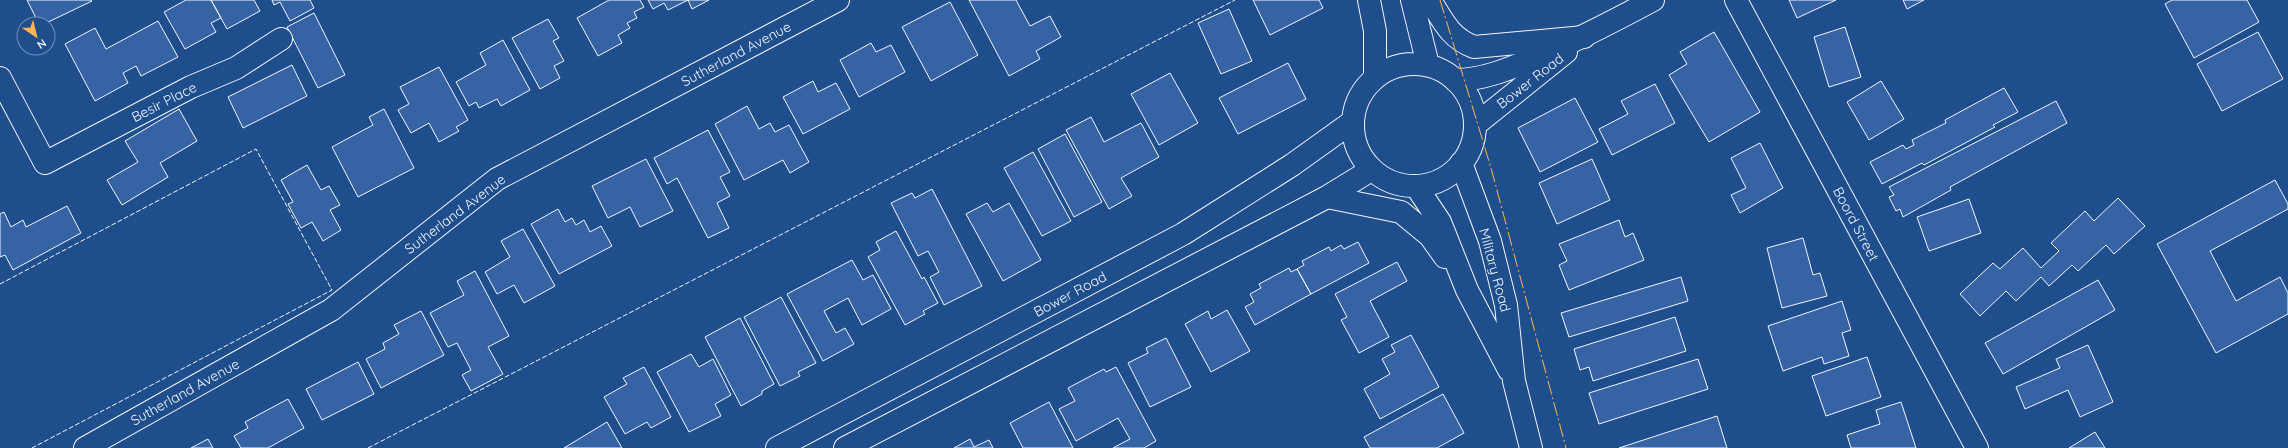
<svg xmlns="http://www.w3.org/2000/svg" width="2288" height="448" font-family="Quicksand,sans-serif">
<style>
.building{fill:#3563a3;stroke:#f2f6ff}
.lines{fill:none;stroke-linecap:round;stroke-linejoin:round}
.minor-casing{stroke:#f2f6ff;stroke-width:24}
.tertiary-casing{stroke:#f2f6ff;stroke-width:24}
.secondary-casing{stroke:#f2f6ff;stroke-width:24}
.minor{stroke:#1f4e8c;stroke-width:22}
.tertiary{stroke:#1f4e8c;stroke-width:22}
.secondary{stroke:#1f4e8c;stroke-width:22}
.fence{stroke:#f2f6ff;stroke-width:1;stroke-dasharray:5 2;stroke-linecap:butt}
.power{stroke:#ffb74d;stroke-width:1;stroke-dasharray:14 3 2 3;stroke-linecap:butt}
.labels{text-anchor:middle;stroke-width:3;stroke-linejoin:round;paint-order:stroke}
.street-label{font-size:14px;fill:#f2f6ff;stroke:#1f4e8c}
</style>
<rect width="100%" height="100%" fill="#1f4e8c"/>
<path class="building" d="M 27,0 L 91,0 L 92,1 L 44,24 L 39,24 Z
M 186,0 L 211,0 L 221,18 L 211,23 L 216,32 L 185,49 L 164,12 Z
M 211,0 L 254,0 L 260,11 L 227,29 Z
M 272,0 L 310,0 L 314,8 L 290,21 L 280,2 L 274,5 Z
M 609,0 L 640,0 L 644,7 L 634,12 L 637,18 L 627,23 L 630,28 L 618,35 L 622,43 L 598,56 L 577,18 Z
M 648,0 L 688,0 L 668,10 L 664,3 L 653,9 Z
M 688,0 L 709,0 L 692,9 Z
M 969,0 L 1016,0 L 1030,26 L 1050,16 L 1061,37 L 1036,51 L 1040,59 L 1009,76 Z
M 1253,0 L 1319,0 L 1323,8 L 1270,35 Z
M 1789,0 L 1836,0 L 1797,18 Z
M 1903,0 L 1924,0 L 1907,9 Z
M 2172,0 L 2247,0 L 2259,22 L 2194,58 L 2165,4 Z
M 950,2 L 978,55 L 931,81 L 902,27 Z
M 1229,9 L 1252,61 L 1221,74 L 1198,23 Z
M 314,13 L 345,75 L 318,88 L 287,27 Z
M 548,19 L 559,38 L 553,41 L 564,61 L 554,66 L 560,78 L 540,89 L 512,38 Z
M 158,21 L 178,57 L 141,76 L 136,66 L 123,73 L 128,83 L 95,101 L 65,44 L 95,28 L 106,49 Z
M 1845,27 L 1861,77 L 1829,87 L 1814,37 Z
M 1714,32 L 1760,112 L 1709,142 L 1669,75 L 1687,64 L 1680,52 Z
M 2258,32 L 2283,79 L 2222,111 L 2197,64 Z
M 503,40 L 530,90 L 501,106 L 497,99 L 479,108 L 476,102 L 469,106 L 456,82 L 486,65 L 480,53 Z
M 871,43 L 876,52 L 891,45 L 905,72 L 859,97 L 840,60 Z
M 1288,63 L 1306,99 L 1238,134 L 1219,98 Z
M 292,65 L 307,96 L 243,128 L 228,97 Z
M 439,67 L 468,120 L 456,127 L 459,131 L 439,142 L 429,123 L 411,133 L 398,110 L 409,104 L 400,87 Z
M 1170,73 L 1198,123 L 1159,145 L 1131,94 Z
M 813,81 L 818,92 L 836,83 L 850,109 L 803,134 L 783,97 Z
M 1881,81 L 1904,119 L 1869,140 L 1847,102 Z
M 1655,84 L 1675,123 L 1612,155 L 1599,129 L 1628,114 L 1621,101 Z
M 2004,88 L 2018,112 L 1993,125 L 1995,127 L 1924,165 L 1922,163 L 1882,184 L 1870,162 L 1903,145 L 1906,149 L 1914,145 L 1912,140 L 1946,123 L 1945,120 Z
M 1575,98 L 1598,142 L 1540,172 L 1518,128 Z
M 2056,101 L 2067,123 L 1950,187 L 1951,190 L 1903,217 L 1900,209 L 1896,211 L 1889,197 L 1894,195 L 1889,187 Z
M 747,106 L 759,129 L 770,123 L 775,132 L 789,125 L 809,162 L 790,173 L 783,160 L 744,180 L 715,124 Z
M 179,109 L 197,141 L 160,163 L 168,177 L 122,205 L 107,180 L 138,162 L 125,141 Z
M 384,109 L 414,168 L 358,197 L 332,147 L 373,125 L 369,117 Z
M 1091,117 L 1104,142 L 1141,123 L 1159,157 L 1121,178 L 1132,196 L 1109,209 L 1066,130 Z
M 708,130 L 730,172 L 720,177 L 730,196 L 717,203 L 729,228 L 708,238 L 677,178 L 667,184 L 654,158 Z
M 1065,134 L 1102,202 L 1074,217 L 1038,149 Z
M 1760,143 L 1783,188 L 1740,213 L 1731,195 L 1746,188 L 1731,158 Z
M 1033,152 L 1071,221 L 1042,236 L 1004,168 Z
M 646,159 L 673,211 L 640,227 L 630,207 L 608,218 L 592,186 Z
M 1592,159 L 1610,200 L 1557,224 L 1539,183 Z
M 307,165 L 321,190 L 329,186 L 340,205 L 330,210 L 341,230 L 323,241 L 312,222 L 301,228 L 288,204 L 293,202 L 281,180 Z
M 2275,180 L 2288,204 L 2288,209 L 2210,251 L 2236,301 L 2280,277 L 2288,293 L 2288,314 L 2216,353 L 2157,244 Z
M 932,189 L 982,286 L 944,305 L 930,277 L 939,272 L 928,251 L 918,256 L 891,203 L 912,193 L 915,198 Z
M 2118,198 L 2145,226 L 2114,254 L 2106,245 L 2078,271 L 2072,265 L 2049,286 L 2041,277 L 2016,301 L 2006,291 L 1980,316 L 1960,294 L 1993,263 L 2000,269 L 2023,248 L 2041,268 L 2059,251 L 2051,243 L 2085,211 L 2094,221 Z
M 1969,199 L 1981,233 L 1929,251 L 1917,217 Z
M 987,203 L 993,212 L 1009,203 L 1041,260 L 1003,281 L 966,214 Z
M 67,206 L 81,233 L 13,270 L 5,255 L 0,257 L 0,214 L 4,212 L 11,227 L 23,220 L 26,227 Z
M 558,209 L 565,222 L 572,218 L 576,225 L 584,220 L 590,232 L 601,226 L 612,246 L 559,274 L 531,224 Z
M 1619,220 L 1625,237 L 1633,233 L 1644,260 L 1569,290 L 1559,265 L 1567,261 L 1559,244 Z
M 523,229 L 555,286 L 524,303 L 514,285 L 497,294 L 485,272 L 510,257 L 501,241 Z
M 896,231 L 922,279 L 924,277 L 938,303 L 923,311 L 925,314 L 905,325 L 868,257 L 880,250 L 876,242 Z
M 1803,238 L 1813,275 L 1820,273 L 1827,296 L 1782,308 L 1767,248 Z
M 1358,242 L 1369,263 L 1311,294 L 1297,269 L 1304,265 L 1302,261 L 1329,247 L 1331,251 L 1341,245 L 1344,249 Z
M 852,260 L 863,280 L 873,275 L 891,309 L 862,325 L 848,298 L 824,311 L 836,333 L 845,328 L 854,344 L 823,361 L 787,294 Z
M 1397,262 L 1407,281 L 1370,301 L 1389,337 L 1359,353 L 1341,320 L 1347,317 L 1335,294 Z
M 1289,268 L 1291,272 L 1297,269 L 1311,294 L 1255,325 L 1245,307 L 1254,302 L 1250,294 L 1261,288 L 1259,284 Z
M 475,271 L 509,336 L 488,347 L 503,374 L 471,391 L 462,375 L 471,370 L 457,343 L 448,347 L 430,313 L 464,295 L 457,281 Z
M 1681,277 L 1688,301 L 1569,337 L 1561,313 Z
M 2098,280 L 2115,310 L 2003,374 L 1985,343 Z
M 781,297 L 816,363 L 798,372 L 800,376 L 780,386 L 744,317 Z
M 1842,301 L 1851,330 L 1842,333 L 1849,356 L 1824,364 L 1822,357 L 1783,371 L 1768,326 Z
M 1227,310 L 1250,351 L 1211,372 L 1185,324 L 1208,311 L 1211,319 Z
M 421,311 L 444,355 L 381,388 L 366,359 L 385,349 L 383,343 L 399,334 L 394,325 Z
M 1675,317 L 1686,351 L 1593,381 L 1589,367 L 1580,370 L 1574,349 Z
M 740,318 L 774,384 L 762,391 L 762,394 L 741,406 L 705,337 Z
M 1411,335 L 1439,387 L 1380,419 L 1364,389 L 1390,374 L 1382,359 L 1395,352 L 1391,345 Z
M 1166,338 L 1191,387 L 1150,407 L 1128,363 L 1148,353 L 1146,348 Z
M 2088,345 L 2113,402 L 2080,417 L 2068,390 L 2025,409 L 2016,387 L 2060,368 L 2056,359 Z
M 691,354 L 699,367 L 713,359 L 731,395 L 715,404 L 721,416 L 689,432 L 657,372 Z
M 1867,357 L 1881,397 L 1826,416 L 1812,376 Z
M 1698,359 L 1708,389 L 1599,424 L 1589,393 Z
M 358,362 L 374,394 L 322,420 L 306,389 Z
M 644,367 L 671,417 L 651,428 L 647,422 L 625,434 L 604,397 L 627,384 L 623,378 Z
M 1116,367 L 1156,441 L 1144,448 L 1113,448 L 1130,439 L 1118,418 L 1076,441 L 1059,409 L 1075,401 L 1068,388 L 1104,369 L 1106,372 Z
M 1443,394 L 1464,433 L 1437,448 L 1370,448 L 1364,437 Z
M 288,399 L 304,428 L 268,448 L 241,448 L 234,436 L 248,428 L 245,422 Z
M 1049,402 L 1073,448 L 1023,448 L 1010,423 Z
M 1901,402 L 1916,448 L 1851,448 L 1847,435 L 1880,424 L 1876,410 Z
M 1717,416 L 1727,448 L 1619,448 Z
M 607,422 L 622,448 L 564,448 Z
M 2095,432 L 2105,448 L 2069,448 Z
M 208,439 L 213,448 L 191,448 Z
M 970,439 L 974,447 L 989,440 L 993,448 L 954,448 Z"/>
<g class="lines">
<defs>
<path id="minor" d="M 1736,0 L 1977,448
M 0,78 L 45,163 L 191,87 L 236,68 L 281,39
M 85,448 L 331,310 L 497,179 L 838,0"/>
<path id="tertiary" d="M 1455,80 C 1483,80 1509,69 1535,58 C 1576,41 1614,21 1653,0
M 1475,125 L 1566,52"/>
<path id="secondary" d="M 1369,0 L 1375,31 L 1375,77
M 1412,0 L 1428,65
M 1430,0 C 1443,21 1450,38 1474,47 L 1584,37
M1353 125a61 61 0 1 1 122 0a61 61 0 1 1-122 0Z
M 1461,163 L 1490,241 L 1506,305 L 1514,381 L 1531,448
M 1416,186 L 1440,222 L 1467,290 L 1509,370
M 1327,197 L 1401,212 L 1430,236 L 1445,257
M 777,448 L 1183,234 L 1292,165 L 1352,122
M 845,448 L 1327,197 L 1371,170"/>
</defs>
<use href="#minor" class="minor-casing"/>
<use href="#tertiary" class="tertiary-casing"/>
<use href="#secondary" class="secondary-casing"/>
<use href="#minor" class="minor"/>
<use href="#tertiary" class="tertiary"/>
<use href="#secondary" class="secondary"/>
<path class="fence" d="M 0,284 L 256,149 L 332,290 L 32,448
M 368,448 L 1235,0"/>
<path class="power" d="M 1440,0 L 1491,168 L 1566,448"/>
</g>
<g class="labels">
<g class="street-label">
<text transform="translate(736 54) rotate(-28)" y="5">Sutherland Avenue</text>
<text transform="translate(1530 81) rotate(-38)" y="5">Bower Road</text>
<text transform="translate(164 102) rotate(-27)" y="5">Besir Place</text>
<text transform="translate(455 214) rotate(-37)" y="5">Sutherland Avenue</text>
<text transform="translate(1856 224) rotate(62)" y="5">Boord Street</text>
<text transform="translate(1495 270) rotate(75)" y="5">Military Road</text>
<text transform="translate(1070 294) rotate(-28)" y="5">Bower Road</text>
<text transform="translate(185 392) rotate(-29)" y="5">Sutherland Avenue</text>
</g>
</g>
<g transform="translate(36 36) rotate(145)"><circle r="19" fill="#1f4e8c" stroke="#7391ba"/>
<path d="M0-3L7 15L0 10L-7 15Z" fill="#ffb74d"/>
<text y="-6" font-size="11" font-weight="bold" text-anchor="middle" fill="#f2f6ff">N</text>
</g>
</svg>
